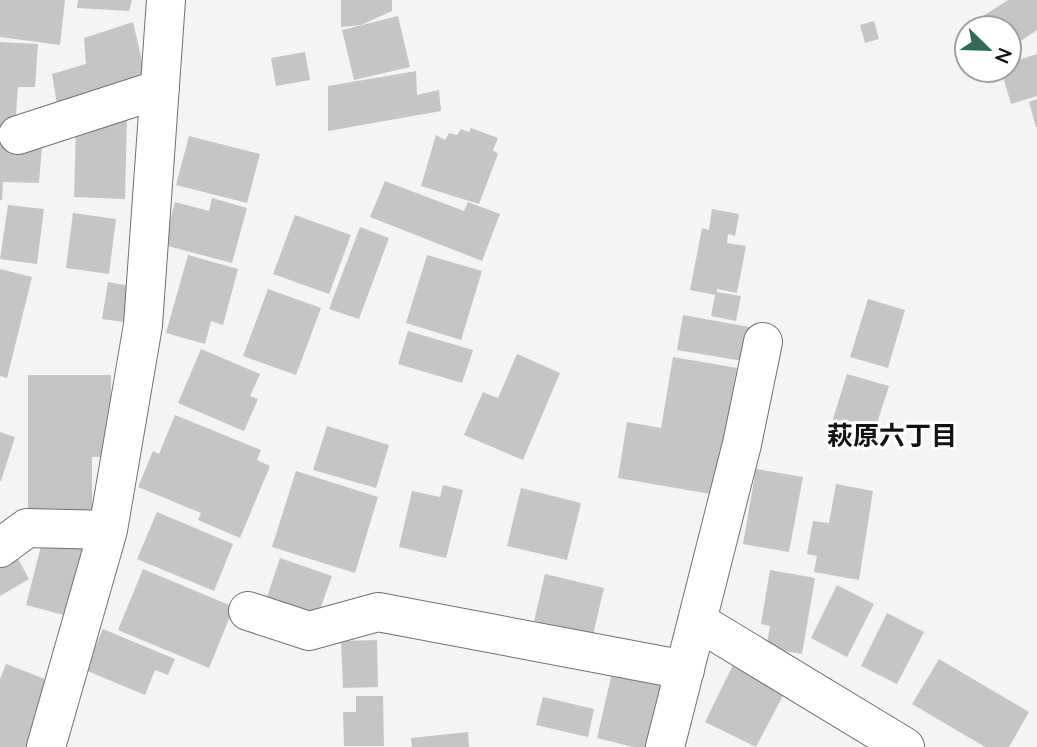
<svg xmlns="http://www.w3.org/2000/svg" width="1037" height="747" font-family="Lato,'Noto Sans JP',sans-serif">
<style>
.building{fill:#c4c5c6}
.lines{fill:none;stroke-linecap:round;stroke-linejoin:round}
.minor-casing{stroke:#707172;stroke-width:40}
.minor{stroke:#fff;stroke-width:38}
.labels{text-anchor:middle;stroke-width:6;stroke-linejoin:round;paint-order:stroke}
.neighbourhood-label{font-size:26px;font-weight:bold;fill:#111212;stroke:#fff}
</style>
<rect width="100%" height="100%" fill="#f3f4f5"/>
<path class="building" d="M 0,0 L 65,0 L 60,45 L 0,37 Z
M 78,0 L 132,0 L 129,11 L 77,8 Z
M 341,0 L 392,0 L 392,11 L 361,25 L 341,27 Z
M 1008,0 L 1037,0 L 1037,30 L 1009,49 L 1009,28 L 971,28 L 969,25 Z
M 398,16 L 410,67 L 354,80 L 342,30 Z
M 874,21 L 879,39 L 865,43 L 860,25 Z
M 133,22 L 148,86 L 58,110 L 52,74 L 86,64 L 84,38 Z
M 0,42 L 38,44 L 35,87 L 18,87 L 15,127 L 0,126 Z
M 305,52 L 310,80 L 276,86 L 271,58 Z
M 1037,54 L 1037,96 L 1011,104 L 1001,70 L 1009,70 L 1009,63 Z
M 416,71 L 417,95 L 439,90 L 441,111 L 328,131 L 328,86 Z
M 1037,99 L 1037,127 L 1036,127 L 1029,102 Z
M 127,115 L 125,199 L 74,197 L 76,127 Z
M 471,128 L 498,138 L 493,150 L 498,154 L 479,204 L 421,186 L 436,135 L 445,140 L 449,133 L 457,135 L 461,129 L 469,132 Z
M 189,136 L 260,154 L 247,203 L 176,185 Z
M 0,144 L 42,146 L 39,183 L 3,182 L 2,200 L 0,200 Z
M 385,181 L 464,211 L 468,202 L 500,214 L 482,261 L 370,217 Z
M 212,198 L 247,208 L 232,263 L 164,245 L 175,202 L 209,211 Z
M 8,205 L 44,209 L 37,264 L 0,259 Z
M 712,209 L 739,214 L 735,236 L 728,234 L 727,243 L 746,246 L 737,293 L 717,289 L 717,292 L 741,296 L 736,321 L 711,316 L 715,295 L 690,290 L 702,228 L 709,230 Z
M 73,213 L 116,219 L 109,274 L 66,268 Z
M 295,215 L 351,235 L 329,294 L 273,274 Z
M 360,227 L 389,238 L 359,319 L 329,309 Z
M 188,255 L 238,269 L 223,325 L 211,321 L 205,344 L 166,333 Z
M 427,255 L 482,271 L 461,340 L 406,323 Z
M 0,269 L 32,277 L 7,378 L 0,376 Z
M 108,282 L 130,286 L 124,322 L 102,319 Z
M 268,289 L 321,308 L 296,375 L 243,356 Z
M 868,299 L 905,310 L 888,368 L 850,357 Z
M 683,315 L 749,327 L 743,361 L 677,350 Z
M 408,331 L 473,350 L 462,383 L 398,364 Z
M 201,349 L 260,374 L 250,396 L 258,399 L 244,431 L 178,403 Z
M 517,354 L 560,373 L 523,460 L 464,435 L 483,392 L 498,398 Z
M 673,357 L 737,368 L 716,495 L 618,478 L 627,422 L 661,428 Z
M 847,374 L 889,386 L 869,448 L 828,435 Z
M 28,375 L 111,375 L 111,457 L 92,457 L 92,516 L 28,516 Z
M 175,415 L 261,450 L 257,460 L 270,466 L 240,538 L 198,520 L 201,513 L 138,487 L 153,451 L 159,454 Z
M 327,426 L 389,445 L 376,488 L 313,470 Z
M 0,432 L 15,437 L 1,481 L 0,481 Z
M 756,469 L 803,477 L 789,552 L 743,544 Z
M 296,471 L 378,497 L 355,573 L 272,547 Z
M 836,484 L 873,491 L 859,580 L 814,572 L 817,556 L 807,554 L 813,521 L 829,523 Z
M 443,485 L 463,490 L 446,558 L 399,547 L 412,491 L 440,497 Z
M 521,488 L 581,503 L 567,560 L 507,546 Z
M 157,512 L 233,544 L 214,591 L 137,559 Z
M 44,534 L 93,546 L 75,618 L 26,605 Z
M 15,553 L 29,579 L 0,596 L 0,561 Z
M 280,558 L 332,576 L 318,615 L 267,597 Z
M 143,569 L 234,607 L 209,668 L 118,630 Z
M 770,570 L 815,578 L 802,654 L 766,648 L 770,626 L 761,624 Z
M 545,574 L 604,588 L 593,635 L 534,621 Z
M 837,585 L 874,604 L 847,657 L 811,638 Z
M 887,613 L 924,632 L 897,684 L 861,666 Z
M 103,629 L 175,659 L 168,675 L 155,670 L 145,695 L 85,670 Z
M 377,640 L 378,687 L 343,688 L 341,641 Z
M 939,659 L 1029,712 L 1009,747 L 985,747 L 912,704 Z
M 735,661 L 787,688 L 756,747 L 705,722 Z
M 6,664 L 58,684 L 34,747 L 0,747 L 0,679 Z
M 614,664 L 666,676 L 649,747 L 633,747 L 597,738 Z
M 356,696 L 383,696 L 384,746 L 344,746 L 343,712 L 356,712 Z
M 543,697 L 594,709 L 588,737 L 536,725 Z
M 468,732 L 469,747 L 412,747 L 411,738 Z"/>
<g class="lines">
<defs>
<path id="minor" d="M 18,135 L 160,89
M 0,548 L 27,528 L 108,530
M 248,611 L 309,631 L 378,612 L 685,670
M 697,621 L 905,747
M 46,747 L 108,530 L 143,325 L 166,0
M 665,747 L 742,444 L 763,342"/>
</defs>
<use href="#minor" class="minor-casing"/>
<use href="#minor" class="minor"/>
</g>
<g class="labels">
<g class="neighbourhood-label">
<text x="892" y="445">萩原六丁目</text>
</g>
</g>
<g transform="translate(988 49) rotate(113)"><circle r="33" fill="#ffffff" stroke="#a0a0a0" stroke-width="2"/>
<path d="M0-5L12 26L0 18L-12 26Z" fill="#326a51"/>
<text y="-10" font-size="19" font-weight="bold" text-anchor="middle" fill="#111212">N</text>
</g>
</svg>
